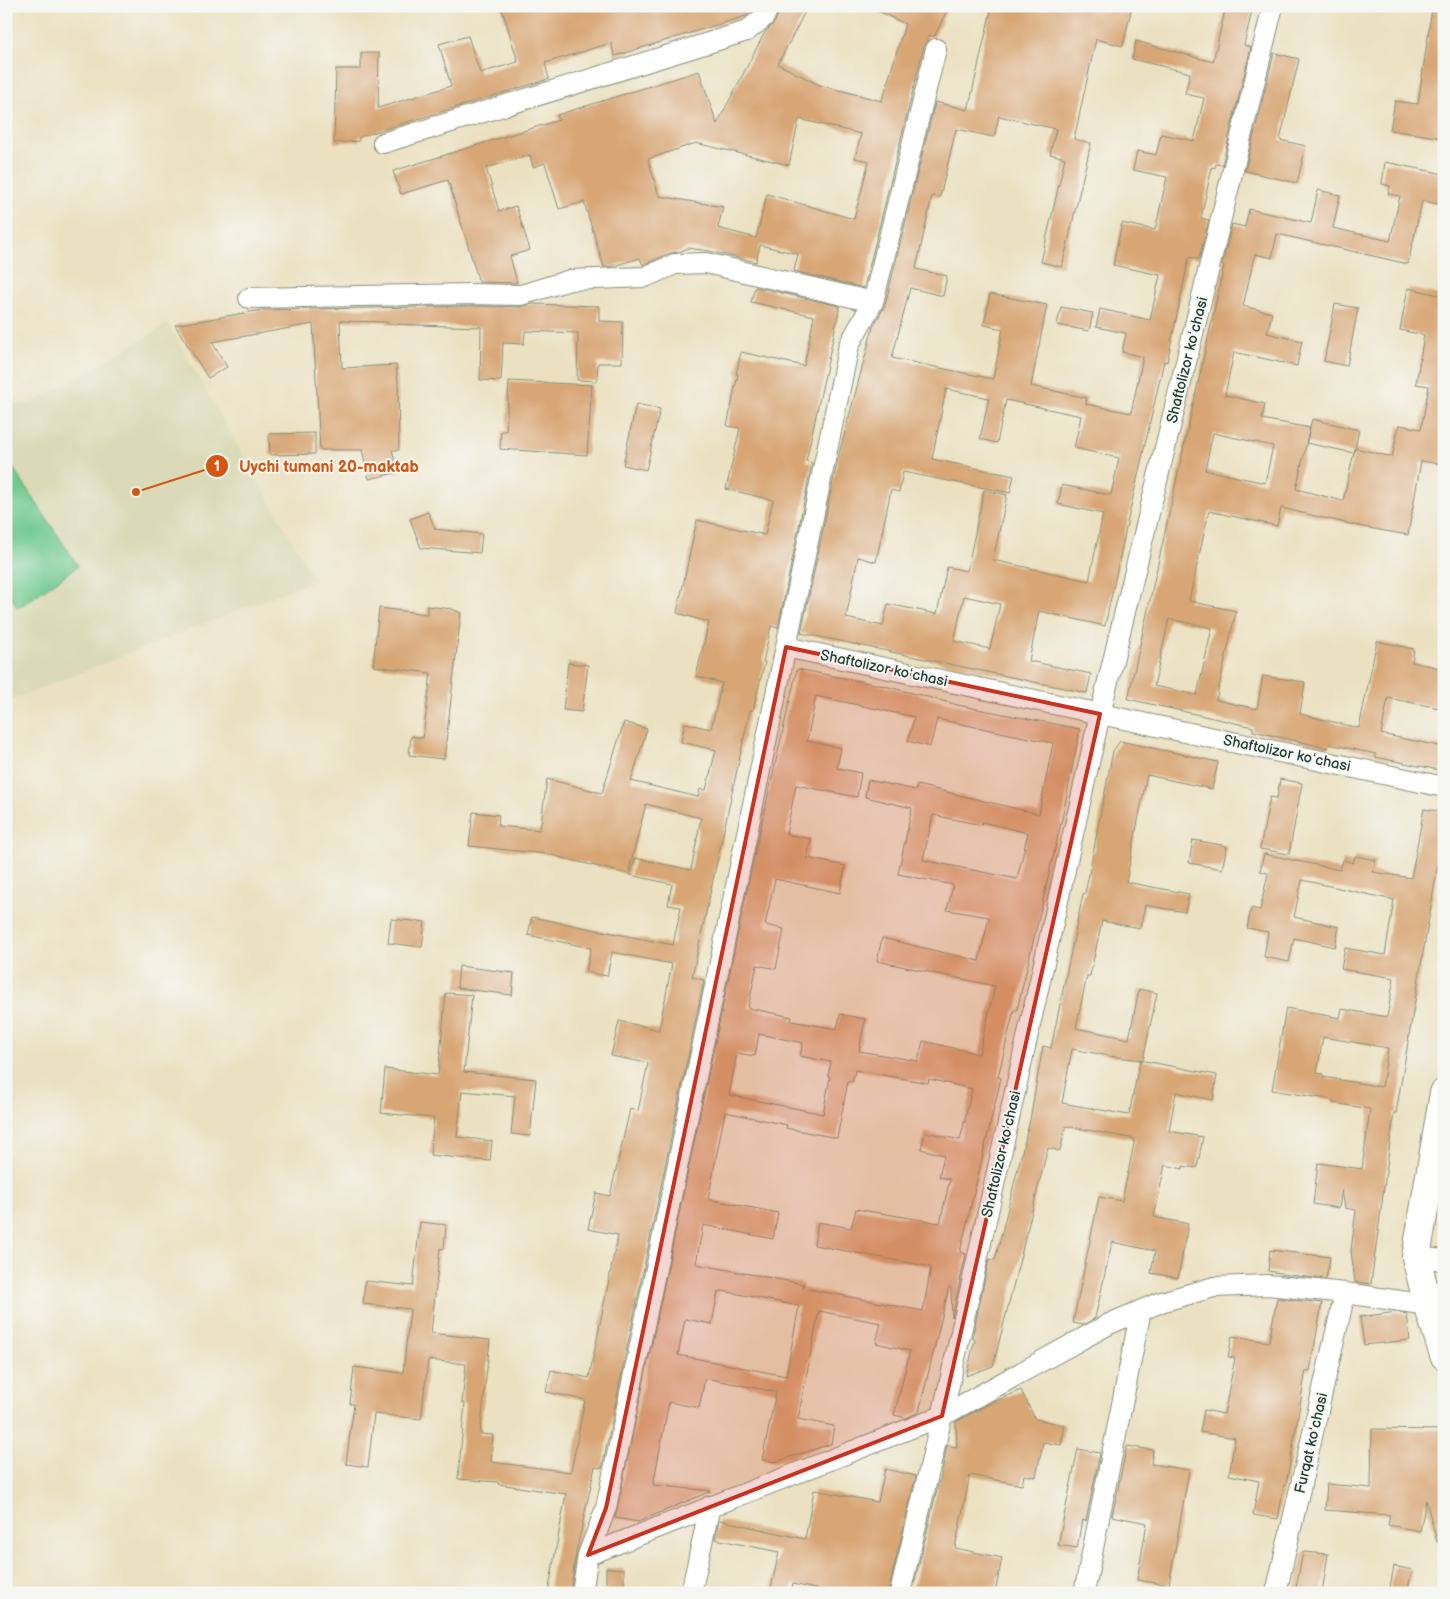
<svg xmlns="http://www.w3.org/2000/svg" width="1450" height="1599" font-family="'Balsamiq Sans',sans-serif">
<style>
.built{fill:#dadab8}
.green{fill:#70c990;stroke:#488362}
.building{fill:#d8a674;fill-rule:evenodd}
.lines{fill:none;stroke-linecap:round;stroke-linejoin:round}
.minor-casing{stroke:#858f7a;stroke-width:22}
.secondary-casing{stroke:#858f7a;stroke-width:30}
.minor{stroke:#fff;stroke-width:20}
.secondary{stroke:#fff;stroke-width:28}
.marked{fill:#c8321e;fill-opacity:0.2;stroke:#c8321e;stroke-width:4;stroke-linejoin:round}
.labels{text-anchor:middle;stroke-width:4;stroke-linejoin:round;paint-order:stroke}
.street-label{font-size:15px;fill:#1f3d34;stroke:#f6f6f2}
.leader{fill:none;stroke:#d45610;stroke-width:2}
.callout-dot{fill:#d45610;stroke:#f6f6f2;stroke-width:2}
.mark-label{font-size:15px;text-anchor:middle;font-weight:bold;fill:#fff}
.callout-label{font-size:16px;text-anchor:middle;font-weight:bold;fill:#d45610;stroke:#f6f6f2;stroke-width:4;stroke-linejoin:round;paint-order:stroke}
</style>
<rect width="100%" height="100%" fill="#f6f6f2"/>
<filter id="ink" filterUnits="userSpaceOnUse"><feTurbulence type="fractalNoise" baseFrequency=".02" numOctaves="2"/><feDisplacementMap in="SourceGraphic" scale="10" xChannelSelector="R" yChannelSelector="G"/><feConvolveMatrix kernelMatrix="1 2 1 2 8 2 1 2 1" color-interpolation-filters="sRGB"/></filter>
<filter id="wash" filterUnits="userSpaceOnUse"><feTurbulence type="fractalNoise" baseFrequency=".0096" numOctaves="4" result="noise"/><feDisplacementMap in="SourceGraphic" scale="20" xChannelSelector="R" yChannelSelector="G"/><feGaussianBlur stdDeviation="1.12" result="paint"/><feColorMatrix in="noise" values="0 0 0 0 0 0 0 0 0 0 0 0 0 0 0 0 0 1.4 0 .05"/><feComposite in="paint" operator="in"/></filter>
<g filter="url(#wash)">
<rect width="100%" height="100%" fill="#ebe1c1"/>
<path class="built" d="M 168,324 L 315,580 L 6,702 L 6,404 L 31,404 Z"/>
<path class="green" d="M 9,462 L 78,566 L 18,608 L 6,589 L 6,464 Z"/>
<g id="blocks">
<path class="building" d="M 501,6 L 756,6 L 754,10 L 746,16 L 615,56 L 611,43 L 545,63 L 549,79 L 359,137 L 359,141 L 334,143 L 336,69 L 361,69 L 361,53 L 379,53 L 378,108 L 451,86 L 439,44 L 468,36 L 480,73 L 518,62 Z
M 781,6 L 808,6 L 778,64 L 819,85 L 882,101 L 905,24 L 868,6 L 949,6 L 934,37 L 929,35 L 924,46 L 864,288 L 794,271 L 798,254 L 760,245 L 756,262 L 709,251 L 688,248 L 679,252 L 670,253 L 643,265 L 640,258 L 613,266 L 604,267 L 584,202 L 559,209 L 545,163 L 533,167 L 530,155 L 486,168 L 499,211 L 516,206 L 530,250 L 510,256 L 517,283 L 479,282 L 448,180 L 401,194 L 393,171 L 559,120 L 557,115 L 699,71 L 717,124 L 765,32 L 775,22 ZM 799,119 L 861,134 L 855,158 L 869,161 L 854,219 L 767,194 L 756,238 L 718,228 L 723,207 L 659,196 L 648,159 L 696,143 L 789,165 Z
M 992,6 L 1132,6 L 1123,46 L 1096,39 L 1074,139 L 1091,143 L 1062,267 L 1041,262 L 1065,158 L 1050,154 L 1056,129 L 999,116 L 994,137 L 956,129 L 940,197 L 932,196 L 916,269 L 947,276 L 943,296 L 910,288 L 892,358 L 993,379 L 1003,329 L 984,325 L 990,294 L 1047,305 L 1031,386 L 1087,398 L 1086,404 L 1131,413 L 1143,357 L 1122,352 L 1126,333 L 1096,327 L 1100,309 L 1150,320 L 1160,275 L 1113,265 L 1122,223 L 1155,230 L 1167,177 L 1133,170 L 1137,151 L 1156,155 L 1161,134 L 1194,141 L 1204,98 L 1185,94 L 1190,73 L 1132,59 L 1136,41 L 1213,62 L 1226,6 L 1253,6 L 1244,45 L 1251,47 L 1222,165 L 1216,164 L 1215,168 L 1212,167 L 1201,218 L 1209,220 L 1199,259 L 1189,257 L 1167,362 L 1164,361 L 1128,519 L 1105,626 L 1039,611 L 1029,661 L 1091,674 L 1087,693 L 801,633 L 838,458 L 873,327 L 885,305 L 935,102 L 968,110 ZM 946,389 L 989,398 L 980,439 L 997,443 L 1006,400 L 1081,416 L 1074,448 L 1119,458 L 1111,495 L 1062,485 L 1058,504 L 1103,514 L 1089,581 L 993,560 L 1007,495 L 984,490 L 967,571 L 947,567 L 937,614 L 888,604 L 883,626 L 846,618 L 858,557 L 876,562 L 891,490 L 899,492 L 903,472 L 1010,493 L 1014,476 L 932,459 ZM 964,596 L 1000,604 L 990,649 L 954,641 Z
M 1432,8 L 1444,9 L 1444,138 L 1390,130 L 1395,101 L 1418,104 Z
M 1274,53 L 1299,59 L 1280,140 L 1306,146 L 1297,183 L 1245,171 Z
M 1385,162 L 1444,174 L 1444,205 L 1422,201 L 1408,264 L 1277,234 L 1272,258 L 1255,254 L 1243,306 L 1272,313 L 1267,333 L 1302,341 L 1297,366 L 1234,352 L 1225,395 L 1265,404 L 1262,419 L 1310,428 L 1296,489 L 1343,501 L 1355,448 L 1392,457 L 1399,425 L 1421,429 L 1429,386 L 1416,384 L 1424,335 L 1400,330 L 1408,288 L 1444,296 L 1444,465 L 1421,461 L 1408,535 L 1363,527 L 1281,508 L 1277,526 L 1209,511 L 1189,601 L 1236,611 L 1216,700 L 1257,709 L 1263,676 L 1305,682 L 1300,714 L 1359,728 L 1377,641 L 1414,649 L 1412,662 L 1444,669 L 1444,709 L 1388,698 L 1381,734 L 1444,747 L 1444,771 L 1375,757 L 1376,754 L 1329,744 L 1328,748 L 1253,731 L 1253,727 L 1128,699 L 1224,266 L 1222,265 L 1232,224 L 1245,227 L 1249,209 L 1311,223 L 1318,190 L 1340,195 L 1333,228 L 1390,241 L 1400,196 L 1388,194 L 1390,186 L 1382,184 ZM 1213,433 L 1273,446 L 1265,483 L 1205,470 ZM 1169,619 L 1212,628 L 1197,695 L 1154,686 Z
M 755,287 L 840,306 L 806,461 L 812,463 L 778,628 L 771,626 L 763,662 L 765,662 L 753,710 L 750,710 L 692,977 L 704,980 L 602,1468 L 595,1467 L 576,1553 L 570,1593 L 548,1593 L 566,1494 L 498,1484 L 498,1482 L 458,1479 L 465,1403 L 462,1403 L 466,1364 L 428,1360 L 421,1419 L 374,1414 L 368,1467 L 346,1464 L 354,1404 L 350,1404 L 354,1367 L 403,1373 L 410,1309 L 363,1304 L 365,1281 L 413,1286 L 420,1222 L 446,1225 L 444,1249 L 440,1248 L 431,1333 L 490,1340 L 480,1434 L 493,1435 L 491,1462 L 571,1472 L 585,1400 L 546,1392 L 551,1370 L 589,1378 L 618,1235 L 588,1229 L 596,1193 L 610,1196 L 630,1109 L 638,1111 L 648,1063 L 611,1056 L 619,1021 L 659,1030 L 672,964 L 612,952 L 607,976 L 586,972 L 591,948 L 528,935 L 532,917 L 673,945 L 681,907 L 668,905 L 672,884 L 630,875 L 635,858 L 691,870 L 701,818 L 646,804 L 628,874 L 547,854 L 469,846 L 473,812 L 499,815 L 498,826 L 540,830 L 547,779 L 602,793 L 624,722 L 647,729 L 631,781 L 698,797 L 700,789 L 706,790 L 716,750 L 681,742 L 685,723 L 711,729 L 722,683 L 696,676 L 709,622 L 677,613 L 697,520 L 765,535 L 773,500 L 726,489 L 740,428 L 727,426 L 738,374 L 736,374 L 741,352 L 804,366 L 814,316 L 751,302 Z
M 532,304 L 599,306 L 599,321 L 623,322 L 622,363 L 598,363 L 597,381 L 577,380 L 578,333 L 525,331 L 524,344 L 503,343 L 501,381 L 480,380 L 481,327 L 387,324 L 387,322 L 340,321 L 342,368 L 396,365 L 398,383 L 399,450 L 392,450 L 398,472 L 369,479 L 362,450 L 320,450 L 313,324 L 212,342 L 227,367 L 208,378 L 175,325 L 261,310 L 473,306 L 521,307 Z
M 1335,304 L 1358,308 L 1347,366 L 1324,361 Z
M 1061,307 L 1093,313 L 1089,331 L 1057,325 Z
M 509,381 L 592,385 L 587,455 L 500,449 L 501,431 L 506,431 Z
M 636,404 L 660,409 L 646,470 L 623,465 Z
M 1312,419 L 1359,430 L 1354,453 L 1306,443 Z
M 315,433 L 315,454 L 270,455 L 269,434 Z
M 428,512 L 435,529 L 482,534 L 480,553 L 421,548 L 410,519 Z
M 427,606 L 452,609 L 461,613 L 444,759 L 409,755 L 411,736 L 423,738 L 431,673 L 373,666 L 379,608 L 427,614 Z
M 568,663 L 588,665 L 582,712 L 563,710 Z
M 797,669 L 885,686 L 962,706 L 1080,729 L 1062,819 L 1017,1010 L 1014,1010 L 998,1077 L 1001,1078 L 960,1252 L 966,1254 L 952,1317 L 951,1287 L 949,1287 L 919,1412 L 906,1418 L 894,1415 L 910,1351 L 876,1343 L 881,1323 L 819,1311 L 798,1419 L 834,1426 L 831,1444 L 775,1462 L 762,1460 L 776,1392 L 705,1378 L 699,1408 L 669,1402 L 653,1485 L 711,1491 L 638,1522 L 615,1518 L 756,848 ZM 816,696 L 914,717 L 908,741 L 930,747 L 937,719 L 1053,743 L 1039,814 L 917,785 L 916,790 L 868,780 L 865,797 L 912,808 L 898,874 L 953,885 L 947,910 L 989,917 L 979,961 L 882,938 L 877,961 L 995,986 L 979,1054 L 923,1041 L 918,1061 L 859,1051 L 865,1019 L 840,1014 L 837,1029 L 791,1021 L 792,1017 L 748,1008 L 757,965 L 776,969 L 784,929 L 765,925 L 775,879 L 840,893 L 845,866 L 807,858 L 811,839 L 786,834 L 796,785 L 857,797 L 861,773 L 837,768 L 841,748 L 807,741 ZM 933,815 L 981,825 L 982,822 L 1028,833 L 1017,879 L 923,860 ZM 759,1034 L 803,1043 L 800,1056 L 831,1062 L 828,1076 L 830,1077 L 823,1114 L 729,1095 L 737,1053 L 755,1056 ZM 855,1070 L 928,1083 L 929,1079 L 972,1089 L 960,1140 L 925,1132 L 921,1149 L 944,1155 L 939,1177 L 950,1179 L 940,1223 L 856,1209 L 851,1228 L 818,1222 L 814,1245 L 931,1267 L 923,1311 L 803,1288 L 804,1284 L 696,1264 L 703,1225 L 773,1239 L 778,1213 L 708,1199 L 725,1112 L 787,1125 L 786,1128 L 837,1138 L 848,1081 L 853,1081 ZM 723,1291 L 799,1306 L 786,1376 L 678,1355 L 685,1319 L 712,1324 L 718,1292 Z
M 1120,741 L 1218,762 L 1212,789 L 1147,775 L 1126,882 L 1189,894 L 1185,912 L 1145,905 L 1140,928 L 1102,921 L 1090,976 L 1087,976 L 1076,1028 L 1129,1039 L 1139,989 L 1157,993 L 1143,1060 L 1115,1057 L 1072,1049 L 1062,1103 L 1129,1115 L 1140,1060 L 1217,1075 L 1213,1100 L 1176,1092 L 1169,1131 L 1203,1137 L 1197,1168 L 1183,1166 L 1183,1169 L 1165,1165 L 1154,1217 L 1188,1224 L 1178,1278 L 1151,1273 L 1155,1251 L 1112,1242 L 1095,1318 L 1083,1325 L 1073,1323 L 1099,1197 L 1122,1201 L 1135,1139 L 1066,1126 L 1060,1151 L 1048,1148 L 993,1366 L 966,1376 L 975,1339 L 972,1338 L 989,1259 L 995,1260 L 1030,1120 L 1043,1046 L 1051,1048 L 1083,894 L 1085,894 L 1113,751 Z
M 1280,779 L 1302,783 L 1289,854 L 1260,849 L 1270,797 L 1277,798 Z
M 1424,809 L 1444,812 L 1444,829 L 1396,1113 L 1394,1113 L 1371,1284 L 1355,1282 L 1351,1251 L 1356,1210 L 1345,1208 L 1342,1190 L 1339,1208 L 1313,1204 L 1318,1163 L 1362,1169 L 1370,1109 L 1333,1103 L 1333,1100 L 1272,1090 L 1286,1008 L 1340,1018 L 1342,1009 L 1387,1017 L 1394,978 L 1341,969 L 1345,948 L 1385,955 L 1394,900 L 1302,880 L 1294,917 L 1339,927 L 1335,947 L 1294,938 L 1289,962 L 1264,957 L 1268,932 L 1247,928 L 1251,908 L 1260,910 L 1268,873 L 1260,871 L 1264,854 L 1340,870 L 1343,860 L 1353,863 L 1355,856 L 1376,860 L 1373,872 L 1411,878 ZM 1323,1037 L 1388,1048 L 1382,1087 L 1323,1077 L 1323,1074 L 1317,1073 Z
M 1193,840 L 1227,846 L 1222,869 L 1189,863 Z
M 391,919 L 425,922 L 422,947 L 388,943 Z
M 459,966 L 514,973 L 512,995 L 457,988 Z
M 446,993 L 472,995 L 464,1072 L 536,1079 L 530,1136 L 511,1134 L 515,1096 L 462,1091 L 457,1137 L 492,1141 L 490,1161 L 430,1155 L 434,1118 L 381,1113 L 385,1069 L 438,1075 Z
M 1270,1250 L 1330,1257 L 1326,1279 L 1281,1274 L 1281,1273 L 1268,1271 Z
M 1277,1298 L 1322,1303 L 1310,1371 L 1306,1370 L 1286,1485 L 1284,1485 L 1278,1519 L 1253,1515 L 1259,1481 L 1229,1475 L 1235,1438 L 1200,1432 L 1204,1410 L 1224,1414 L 1235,1358 L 1228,1357 L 1232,1336 L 1269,1342 Z
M 1396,1312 L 1407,1314 L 1410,1340 L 1364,1345 L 1360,1317 Z
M 1021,1390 L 1035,1419 L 1065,1425 L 1061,1445 L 1043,1442 L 1036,1477 L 1024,1475 L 1022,1485 L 970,1475 L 955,1548 L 1002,1558 L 995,1593 L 970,1593 L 945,1588 L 944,1593 L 912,1593 L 939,1481 L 940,1481 L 947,1445 L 957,1447 L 956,1422 L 987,1405 Z
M 1372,1429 L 1444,1430 L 1443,1541 L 1437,1542 L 1426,1500 L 1420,1531 L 1388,1525 L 1390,1515 L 1325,1510 L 1327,1484 L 1371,1488 Z
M 1127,1446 L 1153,1450 L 1151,1464 L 1189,1470 L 1169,1585 L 1137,1580 L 1147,1523 L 1112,1516 Z
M 1078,1449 L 1100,1453 L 1086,1521 L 1082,1520 L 1077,1548 L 1058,1545 Z
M 885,1469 L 916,1476 L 888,1593 L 833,1593 L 793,1584 L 791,1593 L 770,1593 L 779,1552 L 715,1539 L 719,1520 L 805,1539 L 814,1490 L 878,1502 Z
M 1303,1552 L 1328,1554 L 1322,1593 L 1295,1593 Z
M 1394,1566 L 1412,1570 L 1407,1593 L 1389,1593 Z
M 606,1568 L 624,1569 L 624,1593 L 606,1593 Z"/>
</g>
</g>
<g filter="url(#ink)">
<use href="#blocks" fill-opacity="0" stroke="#858f7a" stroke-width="1"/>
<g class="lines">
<defs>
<path id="minor" d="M 936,49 L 873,302 L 849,345 L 606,1508 L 588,1555 L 942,1416 L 1109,1324 L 1161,1302 L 1214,1287 L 1268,1285 L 1345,1293 L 1428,1305
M 383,143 L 747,31 L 764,17 L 769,6
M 249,298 L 473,294 L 521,295 L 570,280 L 645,277 L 675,264 L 706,263 L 873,302
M 786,647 L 1444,787
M 1416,1257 L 1444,1260
M 582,1593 L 588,1555
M 691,1593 L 710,1506
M 900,1593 L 942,1416 L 1100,714 L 1273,6
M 1084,1593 L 1141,1310
M 1276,1593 L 1345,1293"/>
<path id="secondary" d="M 1444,1093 L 1416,1257 L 1428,1305 L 1444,1355"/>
</defs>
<use href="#minor" class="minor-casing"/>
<use href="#secondary" class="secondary-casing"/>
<use href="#minor" class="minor"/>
<use href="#secondary" class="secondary"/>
</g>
</g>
<path class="marked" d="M 786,647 L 1100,714 L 942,1416 L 588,1555 L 606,1508 Z"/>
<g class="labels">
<g class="street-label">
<text transform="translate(1187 360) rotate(-76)" y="5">Shaftolizor koʻchasi</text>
<text transform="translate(884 668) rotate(12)" y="5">Shaftolizor koʻchasi</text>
<text transform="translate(1287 753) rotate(12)" y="5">Shaftolizor koʻchasi</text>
<text transform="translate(1001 1154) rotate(-77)" y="5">Shaftolizor koʻchasi</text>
<text transform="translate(1311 1443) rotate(-77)" y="5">Furqat koʻchasi</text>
</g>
</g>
<path class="leader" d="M136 492L217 466"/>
<g class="callout-dot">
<circle cx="136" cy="492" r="5"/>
<circle cx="217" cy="466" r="12"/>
</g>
<g class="mark-label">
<text x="217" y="471">1</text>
</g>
<g class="callout-label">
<text x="329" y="472">Uychi tumani 20-maktab</text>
</g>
<rect width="1450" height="1599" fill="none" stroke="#f6f6f2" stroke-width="25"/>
</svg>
